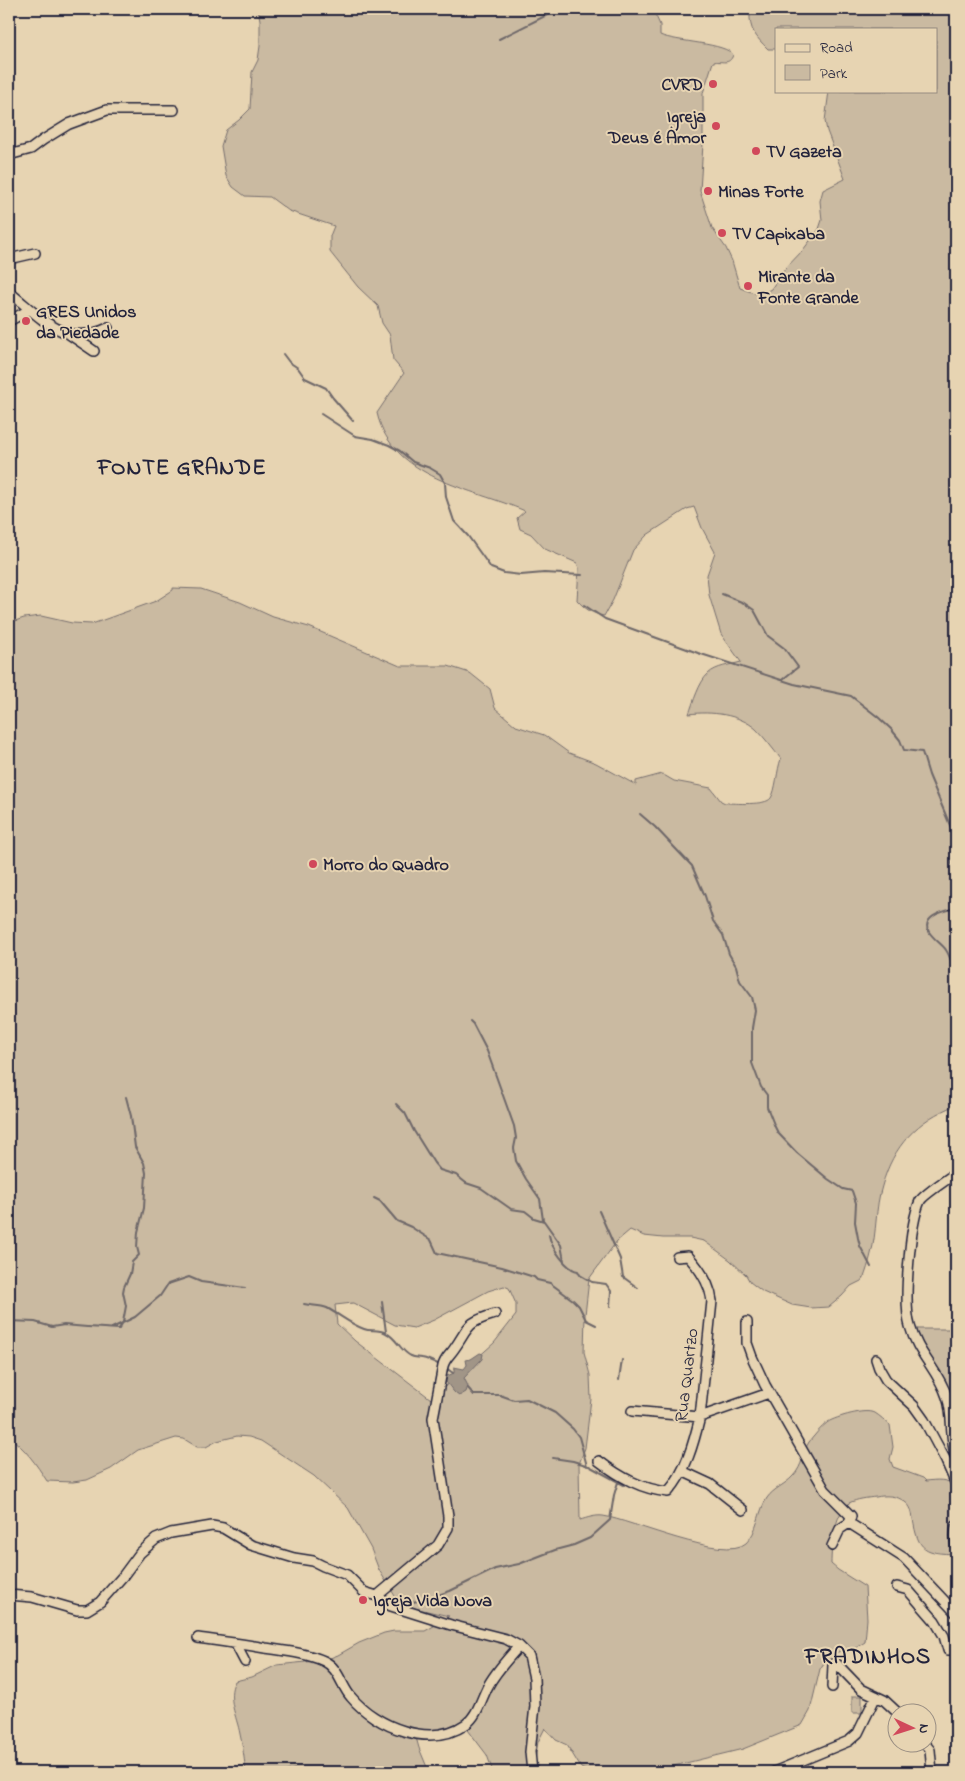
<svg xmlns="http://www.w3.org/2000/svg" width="965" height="1781" font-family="'Indie Flower',sans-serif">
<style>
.green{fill:#cabaa1;stroke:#766e6e;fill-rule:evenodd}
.water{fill:#a19587;stroke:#6e6769}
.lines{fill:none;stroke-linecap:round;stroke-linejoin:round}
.stream{stroke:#6e6769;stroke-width:2}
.minor-casing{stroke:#22223b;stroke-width:12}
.minor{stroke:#e7d4b2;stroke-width:9}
.poi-dot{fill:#d1495b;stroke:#e7d4b2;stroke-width:2}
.labels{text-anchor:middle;stroke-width:4;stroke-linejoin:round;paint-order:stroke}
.poi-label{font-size:18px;font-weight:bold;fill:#22223b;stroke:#e7d4b2;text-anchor:start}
.street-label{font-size:18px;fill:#22223b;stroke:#e7d4b2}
.district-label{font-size:22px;font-weight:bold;letter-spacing:1px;fill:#22223b;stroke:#e7d4b2}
</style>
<rect width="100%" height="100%" fill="#e7d4b2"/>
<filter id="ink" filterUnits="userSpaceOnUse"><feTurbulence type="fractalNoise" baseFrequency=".02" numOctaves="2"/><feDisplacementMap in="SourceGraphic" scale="10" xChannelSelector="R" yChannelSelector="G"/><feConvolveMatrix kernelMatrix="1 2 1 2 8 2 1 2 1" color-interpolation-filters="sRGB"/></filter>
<g filter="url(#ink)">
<path class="green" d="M 258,9 L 663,9 L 655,14 L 660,25 L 660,35 C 675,42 727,43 733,55 C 729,66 722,60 713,62 L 703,93 L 703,144 L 700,191 L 712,228 L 726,248 L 732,261 L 740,288 L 760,295 L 771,289 L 785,269 L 803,250 L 819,229 L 822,220 L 820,201 L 823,190 L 845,179 L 827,131 L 825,121 L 829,91 L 936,91 L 936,29 L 776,29 L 776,49 L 768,49 C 756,37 749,30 750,12 L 754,9 L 956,9 L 956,1105 C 917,1120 893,1146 882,1186 C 875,1208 877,1232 871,1254 C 869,1263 866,1272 863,1280 L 851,1286 L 842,1296 L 829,1307 L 811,1308 L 792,1305 L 763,1292 L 750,1282 L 746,1275 L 730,1260 L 704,1241 L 690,1238 L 663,1238 L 644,1236 L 630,1230 L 617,1241 L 589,1279 L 585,1315 L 584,1352 L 590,1375 L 591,1399 L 585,1448 L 579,1464 L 580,1520 C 587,1518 595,1515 603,1516 C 631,1520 725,1562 746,1543 C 758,1532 758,1511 767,1498 C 774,1488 785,1485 793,1476 C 803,1466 803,1451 809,1442 C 814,1436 821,1427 828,1422 C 836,1417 866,1408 875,1413 C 880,1416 885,1421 890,1425 L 893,1447 L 890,1459 L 893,1467 L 923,1478 L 926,1481 C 936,1480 948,1478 956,1487 L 956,1554 C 925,1553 918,1551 913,1519 C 912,1512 911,1506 905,1502 C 897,1495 885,1495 876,1497 C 867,1498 857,1499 849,1503 C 834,1514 831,1547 831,1564 L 838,1570 L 865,1587 L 867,1619 L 865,1642 L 854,1649 L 840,1651 L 828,1657 L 820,1669 L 810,1711 L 802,1725 L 743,1749 L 649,1772 L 589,1772 L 581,1768 L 567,1745 L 556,1740 L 545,1728 L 538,1742 L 533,1772 L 493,1772 L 487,1755 L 465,1726 L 415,1734 L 419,1748 L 429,1772 L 314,1772 L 294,1769 L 284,1772 L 246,1772 C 244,1759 243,1746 240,1734 C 237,1717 226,1697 235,1681 L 252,1677 L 277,1665 L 325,1660 L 338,1655 L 359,1643 L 384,1633 L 394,1631 L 425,1631 L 448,1618 L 447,1617 L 449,1616 L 414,1608 L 398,1601 L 379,1570 L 371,1549 L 348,1508 L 314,1476 L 261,1441 L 249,1437 L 237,1436 L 217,1441 L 206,1447 L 197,1447 L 184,1439 L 176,1438 L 138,1450 L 111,1469 L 87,1480 L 73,1482 L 47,1481 C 36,1464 26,1449 9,1437 L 9,623 L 24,618 L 41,616 L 72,623 L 92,624 L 156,601 L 173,590 L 173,588 L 201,589 L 240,602 L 273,617 L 309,627 L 400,666 L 448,666 L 470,673 L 490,689 L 495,708 L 516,726 L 544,735 L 569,753 L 596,763 L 636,785 L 636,781 L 662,774 L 674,781 L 711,788 L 721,801 L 725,803 C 734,803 766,806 771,798 C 776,791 777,769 781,759 C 773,749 765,738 756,729 C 739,714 711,711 689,714 C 693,703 699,682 708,674 C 716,666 731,665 741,662 L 721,634 L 709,595 L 707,575 L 715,552 L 702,528 L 694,507 L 687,509 L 647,535 L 633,550 L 613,600 L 604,616 C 593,614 585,609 577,600 L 579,568 L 577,563 L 545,549 L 531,534 L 520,529 L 517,518 L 525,511 C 472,488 392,479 377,413 L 404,373 L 393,360 L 390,335 L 382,323 L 378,306 L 358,287 L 330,252 L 330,236 L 334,226 L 289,211 L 270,197 L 245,196 L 233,187 L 226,176 L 221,146 L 226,130 L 239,120 L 250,109 L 252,72 L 258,60 L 260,46 L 260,20 ZM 504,1286 L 509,1288 L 516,1304 L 516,1315 L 494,1343 L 431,1399 L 355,1341 L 337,1324 L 335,1305 L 353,1303 L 395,1325 L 414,1328 L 434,1320 L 488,1291 Z
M 915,1329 L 956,1329 L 956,1402 L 953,1401 L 952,1388 L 948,1389 L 941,1374 L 927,1357 Z
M 852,1696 L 862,1696 L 862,1713 L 852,1713 Z"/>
<path class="water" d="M 480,1353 L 483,1354 L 482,1359 L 464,1378 L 468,1386 L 466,1392 L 459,1396 C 453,1393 451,1387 446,1382 L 447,1376 L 454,1373 L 454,1367 L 464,1369 L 467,1365 L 466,1360 L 471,1359 Z"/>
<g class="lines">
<path class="stream" d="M 499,39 L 557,10
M 283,354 L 289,362 L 298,368 L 305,378 L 326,388 L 333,398 L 353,421
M 321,414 L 355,436 L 373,439 L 389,445 L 400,451 L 413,462 L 430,468 L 440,474 L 445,483 L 446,497 L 454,521 L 468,536 L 491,568 L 504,573 L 521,575 L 544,573 L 582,575
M 722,594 L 744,603 L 754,610 L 768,636 L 784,648 L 798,667 L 783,679
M 584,605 L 605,619 L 698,653 L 794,684 L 851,696 L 878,717 L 891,729 L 900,740 L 904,750 L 922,752 L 929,775 L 952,830 L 952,864 L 956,874
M 640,814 L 655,827 L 692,866 L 705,896 L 713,921 L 723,935 L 729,954 L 736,966 L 740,981 L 752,997 L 755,1010 L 752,1028 L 752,1063 L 761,1087 L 767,1095 L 767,1107 L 775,1127 L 778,1133 L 797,1153 L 828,1179 L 843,1189 L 852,1191 L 856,1203 L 855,1222 L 858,1238 L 860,1246 L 871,1267
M 956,906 C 949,912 938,911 931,918 C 918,930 941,942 946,950 C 951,957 953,968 956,976
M 470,1021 L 473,1024 L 487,1051 L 514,1126 L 516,1138 L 514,1148 L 516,1161 L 526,1179 L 540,1199 L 543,1220
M 396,1104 L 405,1113 L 414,1131 L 434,1163 L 440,1170 L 456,1175 L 466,1183 L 481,1188 L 511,1209 L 525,1211 L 534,1218 L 544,1221 L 561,1245 L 564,1261
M 374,1198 L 380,1201 L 397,1221 L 411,1227 L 431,1240 L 437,1253 L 502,1267 L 534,1277 L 537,1280 L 550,1283 L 573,1300 L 579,1306 L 586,1320 L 596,1325
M 599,1211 L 620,1259 L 623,1277 L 638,1288
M 549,1235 C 551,1247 567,1270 578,1271 L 580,1275 L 592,1282 L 606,1284 L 611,1291 L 610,1306
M 382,1302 L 386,1332
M 304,1304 C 312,1306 320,1305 327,1308 C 340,1315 350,1324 364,1329 C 371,1332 377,1328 386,1333 C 397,1338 400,1351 411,1356 C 415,1358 418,1357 422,1358 C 428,1359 434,1362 440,1365
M 9,1321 L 35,1322 L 52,1327 L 64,1325 L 87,1327
M 88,1327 L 119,1329 L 123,1322 L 126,1306 L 123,1292 L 124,1287 L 130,1274 L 132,1262 L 139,1255 L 137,1247 L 138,1232 L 144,1208 L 146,1173 L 144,1163 L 135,1147 L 131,1116 L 126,1097
M 112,1328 L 135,1317 L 160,1296 L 168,1284 L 189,1277 L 201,1282 L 245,1288
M 446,1368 L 453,1373
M 619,1380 L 622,1360
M 468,1388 L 474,1395 L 500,1395 L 514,1400 L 527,1399 L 555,1413 L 573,1429 L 579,1437 L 587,1466
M 553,1458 L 573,1461 L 589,1466 L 624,1485
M 402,1604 L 423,1600 L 450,1591 L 495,1569 L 519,1564 L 555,1550 L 574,1545 L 590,1538 L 610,1520 L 614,1495 L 618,1482"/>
<defs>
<path id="minor" d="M 9,155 L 31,149 L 43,140 L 69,124 L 107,110 L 174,110
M 9,259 L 35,253
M 9,292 C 40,316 64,349 108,328
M 9,321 L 29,310
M 69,334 L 94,351
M 956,1173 C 949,1178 923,1195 920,1201 C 910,1223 903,1303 910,1326 C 917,1353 939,1371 947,1397 C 954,1416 949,1437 956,1457
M 747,1322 L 747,1343 L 752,1357 L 765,1385 L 825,1490 L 851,1516 L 849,1523
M 876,1359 L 879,1368 L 886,1380 L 914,1406 L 924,1420 L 946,1461 L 956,1484
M 632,1411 L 700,1417 L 769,1393
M 599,1461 C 620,1477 641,1489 668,1492 C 686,1472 694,1442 700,1417 L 712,1301 C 710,1283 700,1269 688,1256 L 677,1257
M 682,1471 L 710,1484 L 743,1510
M 956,1526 L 955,1536 L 956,1546
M 832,1546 L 840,1529 L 849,1523 L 904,1558 L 956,1613
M 897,1587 L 908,1590 L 935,1621 L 944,1636 L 948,1650 L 956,1650
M 9,1595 L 32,1597 L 77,1610 L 87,1610 L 100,1602 L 123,1576 L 140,1553 L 156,1539 L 171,1533 L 212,1526 L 223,1528 L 251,1545 L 294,1558 L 313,1561 L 323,1566 L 347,1575 L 364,1592 L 377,1596 L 391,1606 L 451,1625 L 506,1639 L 519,1646 L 529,1656 L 534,1678 L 535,1706 L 530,1752 L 532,1772
M 377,1596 L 438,1545 L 448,1528 L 448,1516 L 433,1418 L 443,1366 C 445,1358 450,1355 454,1349 C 470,1326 465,1323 495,1314
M 198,1638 C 220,1641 243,1644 265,1648 C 285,1651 307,1653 324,1661 C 339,1668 341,1686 351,1697 C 376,1727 430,1749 466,1724 C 477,1716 481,1700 487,1688 C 495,1672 507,1660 519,1646
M 235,1643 L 245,1662
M 832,1687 L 833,1664 L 836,1663 L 861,1689 L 884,1700 L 899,1714
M 925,1744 L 930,1750 L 932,1772
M 774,1772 L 849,1741 L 858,1733 L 876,1696"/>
</defs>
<use href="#minor" class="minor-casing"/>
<use href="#minor" class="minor"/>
</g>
</g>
<g class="poi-dot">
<circle cx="713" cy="84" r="5"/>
<circle cx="716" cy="126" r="5"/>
<circle cx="756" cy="151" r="5"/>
<circle cx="708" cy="191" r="5"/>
<circle cx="722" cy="233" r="5"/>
<circle cx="748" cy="286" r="5"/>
<circle cx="26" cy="321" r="5"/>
<circle cx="313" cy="864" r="5"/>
<circle cx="363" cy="1600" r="5"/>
</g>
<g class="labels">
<g class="poi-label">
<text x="703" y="90" text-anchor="end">CVRD</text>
<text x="706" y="122" text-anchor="end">Igreja<tspan x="706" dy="21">Deus é Amor</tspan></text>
<text x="766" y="157">TV Gazeta</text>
<text x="718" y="197">Minas Forte</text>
<text x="732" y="239">TV Capixaba</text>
<text x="758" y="282">Mirante da<tspan x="758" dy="21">Fonte Grande</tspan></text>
<text x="36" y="317">GRES Unidos<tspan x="36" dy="21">da Piedade</tspan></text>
<text x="323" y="870">Morro do Quadro</text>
<text x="373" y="1606">Igreja Vida Nova</text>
</g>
<g class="street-label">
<text transform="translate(686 1375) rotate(-83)" y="6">Rua Quartzo</text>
</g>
<g class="district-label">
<text x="182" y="474">FONTE GRANDE</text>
<text x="868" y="1663">FRADINHOS</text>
</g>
</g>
<rect width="965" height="1781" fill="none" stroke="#e7d4b2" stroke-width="30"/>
<rect x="15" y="15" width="935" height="1751" fill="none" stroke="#22223b" stroke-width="2" filter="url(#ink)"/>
<rect x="775" y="28" width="162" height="65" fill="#e7d4b2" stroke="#988d82"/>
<rect x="785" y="44" width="25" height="8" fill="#e7d4b2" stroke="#988d82"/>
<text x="820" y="52" font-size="15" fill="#22223b">Road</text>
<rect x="785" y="65" width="25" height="15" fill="#cabaa1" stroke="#988d82"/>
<text x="820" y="78" font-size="15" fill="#22223b">Park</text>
<g transform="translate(912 1728) rotate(94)"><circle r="24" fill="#e7d4b2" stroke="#988d82"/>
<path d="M0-4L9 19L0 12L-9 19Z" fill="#d1495b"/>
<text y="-8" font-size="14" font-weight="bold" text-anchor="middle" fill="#22223b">N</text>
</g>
</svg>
